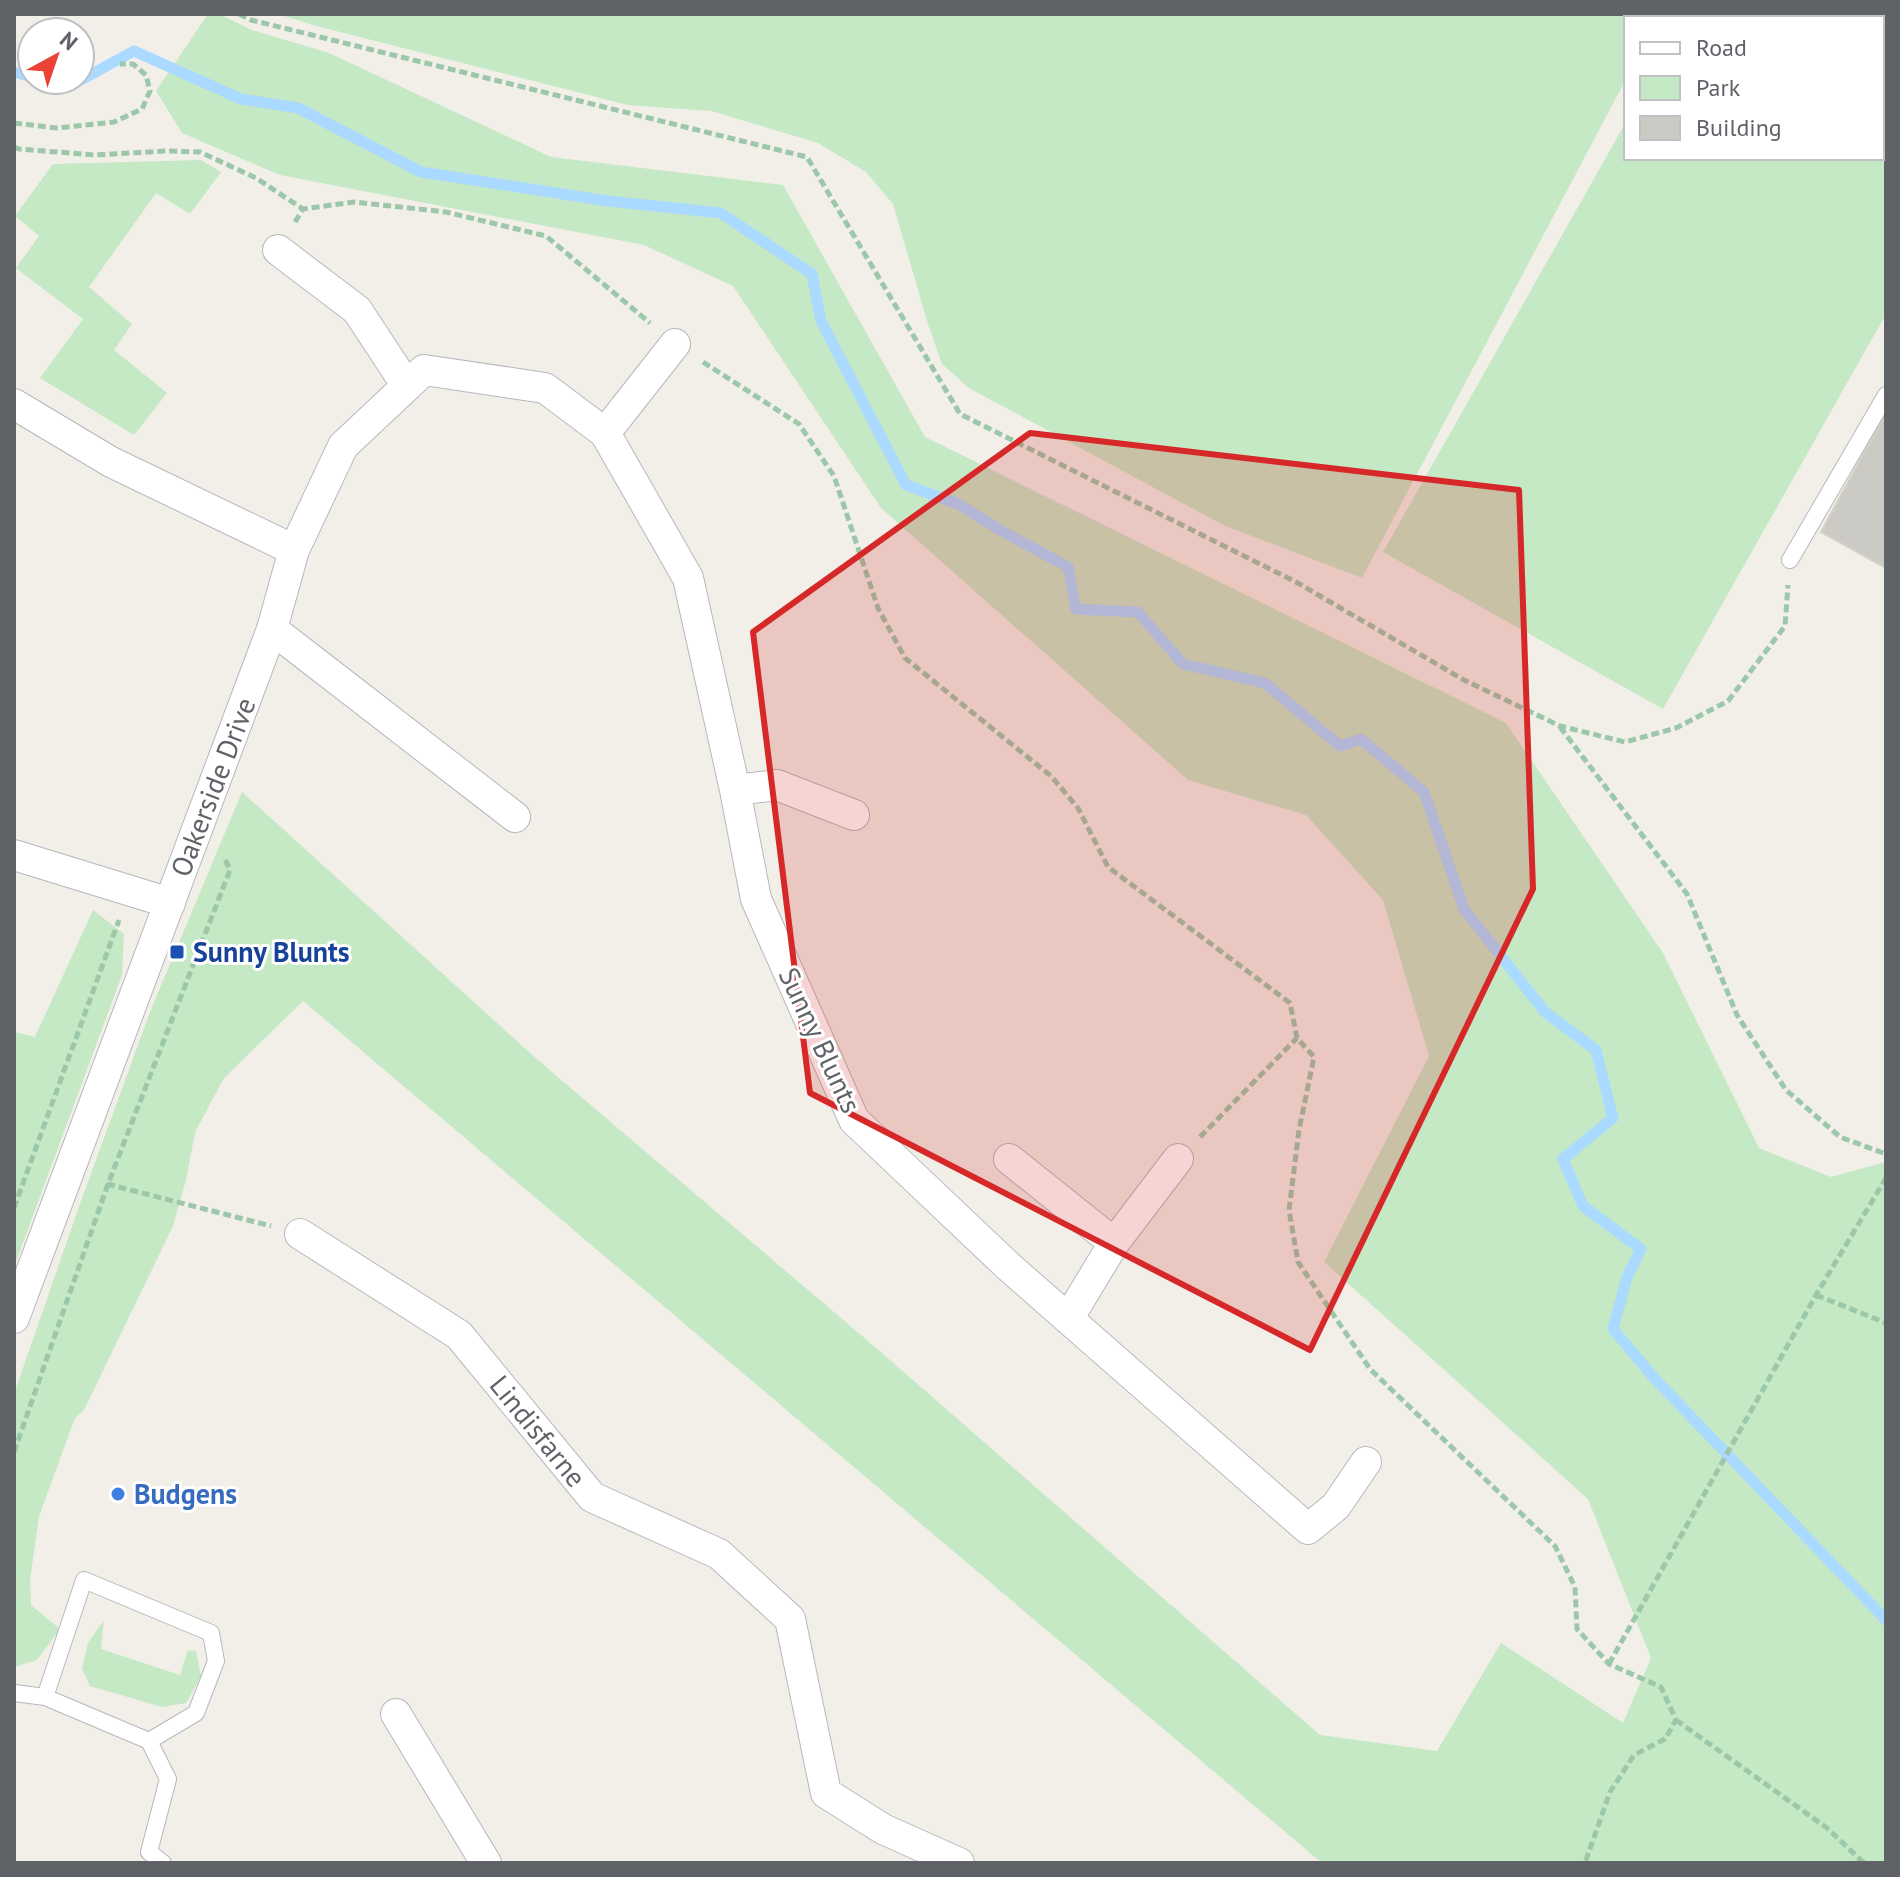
<svg xmlns="http://www.w3.org/2000/svg" width="1900" height="1877" font-family="'PT Sans',sans-serif">
<style>
.green{fill:#c5e8c5}
.lines{fill:none;stroke-linecap:round;stroke-linejoin:round}
.stream{stroke:#aadaff;stroke-width:11}
.building{fill:#cccac5;stroke:#d6d1c6;stroke-width:2}
.lane-casing{stroke:#b5b8bc;stroke-width:18}
.street-casing{stroke:#b5b8bc;stroke-width:32}
.path{stroke:#9cc7a9;stroke-width:5;stroke-dasharray:8 4;stroke-linecap:butt}
.lane{stroke:#fff;stroke-width:16}
.street{stroke:#fff;stroke-width:30}
.marked{fill:#d62828;fill-opacity:0.2;stroke:#d62828;stroke-width:6;stroke-linejoin:round}
.transit-dot{fill:#1a4fb4;stroke:#fff;stroke-width:3}
.shop-dot{fill:#3f7fe0;stroke:#fff;stroke-width:3}
.labels{text-anchor:middle;stroke-width:6;stroke-linejoin:round;paint-order:stroke}
.street-label{font-size:28px;fill:#5f6368;stroke:#fff}
.transit-label{font-size:28px;font-weight:bold;fill:#164399;stroke:#fff;text-anchor:start}
.shop-label{font-size:28px;font-weight:bold;fill:#366cbe;stroke:#fff;text-anchor:start}
</style>
<rect width="100%" height="100%" fill="#f1efe8"/>
<path class="green" d="M 208,14 L 219,14 L 252,30 L 329,53 L 551,157 L 783,185 L 925,437 L 1506,723 L 1663,953 L 1759,1148 L 1831,1177 L 1886,1162 L 1886,1863 L 1322,1863 L 303,1001 L 224,1078 L 195,1132 L 186,1180 L 173,1226 L 84,1410 L 75,1418 L 39,1516 L 30,1580 L 31,1605 L 60,1629 L 37,1660 L 14,1667 L 14,1394 L 82,1198 L 152,1007 L 242,792 L 539,1061 L 875,1347 L 1320,1735 L 1437,1751 L 1501,1643 L 1623,1723 L 1651,1658 L 1588,1499 L 1324,1262 L 1429,1056 L 1383,900 L 1306,815 L 1188,780 L 881,508 L 733,286 L 644,245 L 280,175 L 182,133 L 156,91 Z
M 278,14 L 1660,14 L 1658,18 L 1626,18 L 1626,79 L 1362,578 L 1223,525 L 969,388 L 942,364 L 928,324 L 893,204 L 866,172 L 818,143 L 711,111 L 628,105 L 320,27 Z
M 1882,107 L 1886,109 L 1886,314 L 1663,709 L 1383,552 L 1626,122 L 1626,158 L 1882,158 Z
M 201,160 L 221,172 L 190,214 L 156,193 L 89,287 L 132,324 L 114,350 L 167,393 L 134,435 L 40,378 L 83,319 L 16,268 L 39,236 L 15,216 L 53,164 Z
M 93,910 L 124,934 L 122,975 L 14,1267 L 14,1032 L 35,1037 Z
M 104,1620 L 101,1649 L 180,1675 L 188,1650 L 196,1651 L 201,1676 L 186,1703 L 162,1707 L 90,1686 L 82,1669 L 88,1643 Z"/>
<g class="lines">
<path class="stream" d="M 14,72 L 32,77
M 42,80 L 68,87 L 134,51 L 241,99 L 298,108 L 421,172 L 608,201 L 721,213 L 812,274 L 821,321 L 906,485 L 958,504 L 1000,530 L 1068,567 L 1076,609 L 1138,612 L 1183,664 L 1265,683 L 1340,746 L 1361,739 L 1424,792 L 1464,909 L 1545,1012 L 1596,1050 L 1613,1118 L 1563,1159 L 1583,1206 L 1641,1249 L 1627,1277 L 1613,1329 L 1655,1379 L 1886,1620"/>
</g>
<path class="building" d="M 1886,412 L 1886,568 L 1821,532 Z"/>
<g class="lines">
<defs>
<path id="lane" d="M 1790,560 L 1886,395
M 14,1693 L 45,1697 L 149,1741 L 168,1779 L 149,1852 L 163,1863
M 45,1697 L 84,1580 L 211,1633 L 216,1661 L 196,1713 L 149,1741"/>
<path id="street" d="M 278,250 L 357,310 L 407,386
M 14,404 L 111,462 L 294,550
M 605,433 L 675,344
M 272,629 L 515,817
M 735,790 L 777,785 L 854,815
M 14,855 L 170,903
M 1009,1159 L 1114,1243
M 300,1234 L 459,1335 L 592,1497 L 719,1554 L 790,1619 L 826,1793 L 883,1829 L 959,1863
M 14,1318 L 272,629 L 294,550 L 343,446 L 424,370 L 545,388 L 605,433 L 688,578 L 735,790 L 756,899 L 854,1120 L 1008,1266 L 1308,1529 L 1336,1506 L 1366,1462
M 1068,1319 L 1114,1243 L 1178,1159
M 396,1714 L 486,1863"/>
</defs>
<use href="#lane" class="lane-casing"/>
<use href="#street" class="street-casing"/>
<path class="path" d="M 239,14 L 251,20 L 807,157 L 960,414 L 1296,582 L 1464,680 L 1560,726 L 1625,742 L 1676,728 L 1728,701 L 1785,626 L 1788,585
M 1858,14 L 1865,18
M 1882,27 L 1886,29
M 14,123 L 57,128 L 114,122 L 142,109 L 150,91 L 146,75 L 133,64 L 120,64
M 14,147 L 19,149 L 95,155 L 166,151 L 200,152 L 256,178 L 303,209
M 295,222 L 303,209 L 354,202 L 446,212 L 546,236 L 650,323
M 703,362 L 799,424 L 834,476 L 878,608 L 905,658 L 1051,776 L 1078,808 L 1108,867 L 1290,1003 L 1297,1038 L 1314,1057 L 1299,1130 L 1289,1210 L 1298,1262 L 1370,1369 L 1555,1546 L 1575,1587 L 1577,1629 L 1609,1664 L 1661,1687 L 1676,1720 L 1665,1739 L 1634,1755 L 1610,1792 L 1585,1863
M 1560,727 L 1687,894 L 1737,1015 L 1786,1090 L 1840,1137 L 1886,1154
M 1200,1137 L 1297,1038
M 107,1184 L 271,1226
M 14,1208 L 119,920
M 1816,1295 L 1886,1323
M 14,1452 L 108,1184 L 230,870 L 224,857
M 1609,1664 L 1816,1295 L 1886,1178
M 1676,1720 L 1827,1828 L 1864,1863"/>
<use href="#lane" class="lane"/>
<use href="#street" class="street"/>
</g>
<path class="marked" d="M 1030,433 L 1519,490 L 1533,889 L 1310,1350 L 810,1093 L 753,632 Z"/>
<rect class="transit-dot" x="169" y="944" width="16" height="16" rx="4"/>
<circle class="shop-dot" cx="118" cy="1494" r="8"/>
<g class="labels">
<g class="street-label">
<text transform="translate(213 787) rotate(-69)" y="10">Oakerside Drive</text>
<text transform="translate(820 1040) rotate(65)" y="10">Sunny Blunts</text>
<text transform="translate(538 1431) rotate(51)" y="10">Lindisfarne</text>
</g>
<g class="transit-label">
<text x="193" y="962">Sunny Blunts</text>
</g>
<g class="shop-label">
<text x="134" y="1504">Budgens</text>
</g>
</g>
<rect width="1900" height="1877" fill="none" stroke="#5f6368" stroke-width="32"/>
<rect x="1624" y="16" width="260" height="144" fill="#ffffff" stroke="#bfc1c3" stroke-width="2"/>
<rect x="1640" y="42" width="40" height="12" fill="#ffffff" stroke="#bfc1c3" stroke-width="2"/>
<text x="1696" y="56" font-size="24" fill="#5f6368">Road</text>
<rect x="1640" y="76" width="40" height="24" fill="#c5e8c5" stroke="#bfc1c3" stroke-width="2"/>
<text x="1696" y="96" font-size="24" fill="#5f6368">Park</text>
<rect x="1640" y="116" width="40" height="24" fill="#cccac5" stroke="#bfc1c3" stroke-width="2"/>
<text x="1696" y="136" font-size="24" fill="#5f6368">Building</text>
<g transform="translate(56 56) rotate(40)"><circle r="38" fill="#ffffff" stroke="#bfc1c3" stroke-width="2"/>
<path d="M0-6L14 30L0 20L-14 30Z" fill="#ea4335"/>
<text y="-12" font-size="22" font-weight="bold" text-anchor="middle" fill="#5f6368">N</text>
</g>
</svg>
